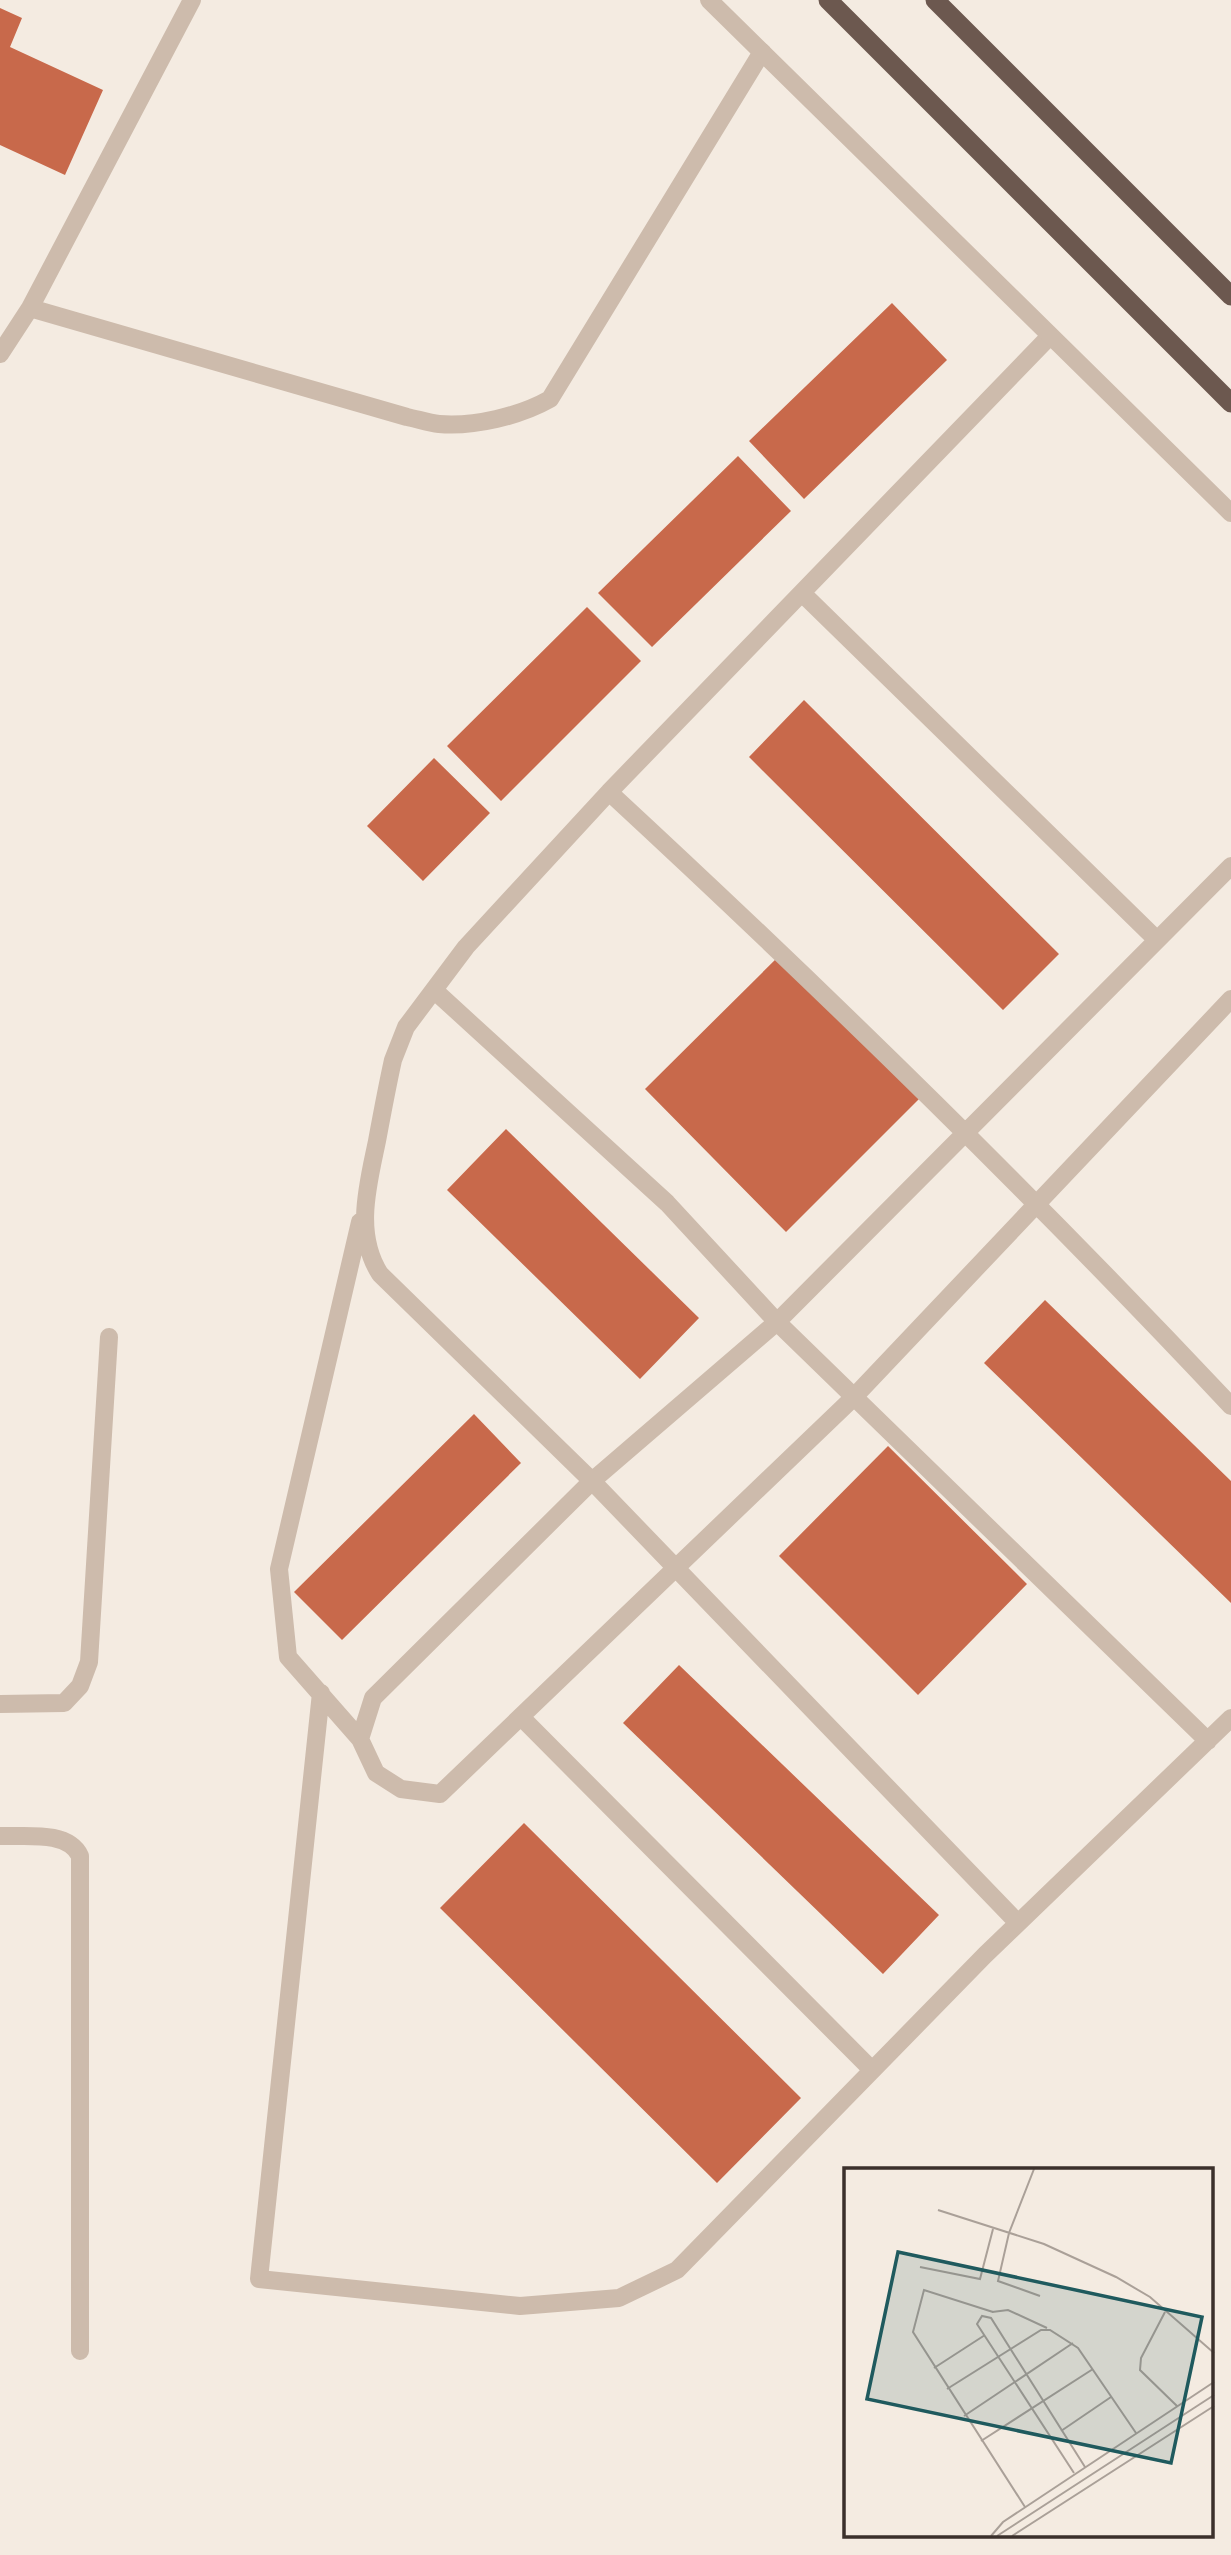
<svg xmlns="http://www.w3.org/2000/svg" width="1231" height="2555" font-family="Signika,sans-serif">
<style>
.building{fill:#c8694b}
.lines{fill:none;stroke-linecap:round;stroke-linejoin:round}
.service{stroke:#cdbbac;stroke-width:18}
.minor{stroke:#cdbbac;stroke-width:18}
.tertiary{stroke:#cdbbac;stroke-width:18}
.trunk{stroke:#6c584f;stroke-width:19}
.inset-road{fill:none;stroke:#aaa098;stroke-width:2}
.view{fill:#1f5a5e;fill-opacity:0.15;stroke:#1f5a5e;stroke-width:3.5}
.inset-edge{fill:none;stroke:#3b302b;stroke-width:3.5}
</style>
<rect width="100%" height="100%" fill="#f4ebe1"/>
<path class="building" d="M 0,8 L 22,18 L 10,47 L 103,90 L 65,175 L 0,145 Z
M 892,303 L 947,360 L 804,499 L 749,441 Z
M 738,456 L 791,511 L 652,647 L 598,593 Z
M 587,607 L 641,661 L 501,801 L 447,746 Z
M 804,700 L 1059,954 L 1003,1010 L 749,757 Z
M 434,758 L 490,813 L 423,881 L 367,826 Z
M 780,955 L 920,1098 L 786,1232 L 645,1089 Z
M 506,1129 L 699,1318 L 640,1379 L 447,1190 Z
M 1045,1300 L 1231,1481 L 1231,1603 L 984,1363 Z
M 474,1414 L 521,1463 L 342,1640 L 294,1592 Z
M 888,1446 L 1027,1584 L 918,1695 L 779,1556 Z
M 679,1665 L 939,1915 L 883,1974 L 623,1723 Z
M 524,1823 L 801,2098 L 717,2183 L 440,1908 Z"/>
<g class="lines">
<path class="service" d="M 802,593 L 1157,940
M 609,792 C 823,990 1032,1194 1231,1406
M 1231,866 L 777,1322 L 592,1481 L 373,1698 L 360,1739 L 376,1773 L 401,1789 L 440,1794 L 853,1398 L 1231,999
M 435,991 L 667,1203 L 777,1322 L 1208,1741
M 360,1222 L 279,1569 L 288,1657 L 360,1739
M 321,1693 L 259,2279 L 520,2306 L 619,2298 L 677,2270 L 985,1955 L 1231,1718
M 521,1717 L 872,2070
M 1018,1923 L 592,1481 L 380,1274 C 354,1233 368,1185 377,1141 C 382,1114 387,1087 393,1060 L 406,1027 L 466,947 L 609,792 L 1050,336"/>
<path class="minor" d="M 30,308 L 407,417 C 417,419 429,423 439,424 C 474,427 520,416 550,399 L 762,52
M 0,354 L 30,308 L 192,0
M 0,1704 L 64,1703 L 80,1686 L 89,1662 L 109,1337
M 0,1836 C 24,1837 68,1830 80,1856 L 80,2351"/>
<path class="tertiary" d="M 709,0 L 1231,513"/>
<path class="trunk" d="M 828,0 L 1231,403
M 935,0 L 1231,296"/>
</g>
<g transform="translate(844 2168)">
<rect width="369" height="369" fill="#f4ebe1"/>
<path class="inset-road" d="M 190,1 L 165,65 L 154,113 L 196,128M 94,42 L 200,76 L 272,109 L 306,129 L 370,185M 76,99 L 136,111 L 149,61M 148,144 L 164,142 L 203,160M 149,144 L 80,122 L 69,164 L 181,339M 321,144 L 297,190 L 296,202 L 333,238M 90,200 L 141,167M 103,221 L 197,162 L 206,162 L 234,180 L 292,265M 120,248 L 229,175M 217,263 L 267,229M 137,273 L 249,201M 230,305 L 133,156 L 138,148 L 147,150 L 241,299M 147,368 L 159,354 L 370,214M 153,368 L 370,227M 168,368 L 370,238"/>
<path class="view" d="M 54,84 L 358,149 L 327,295 L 23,231 Z"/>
<rect width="369" height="369" class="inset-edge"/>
</g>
</svg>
